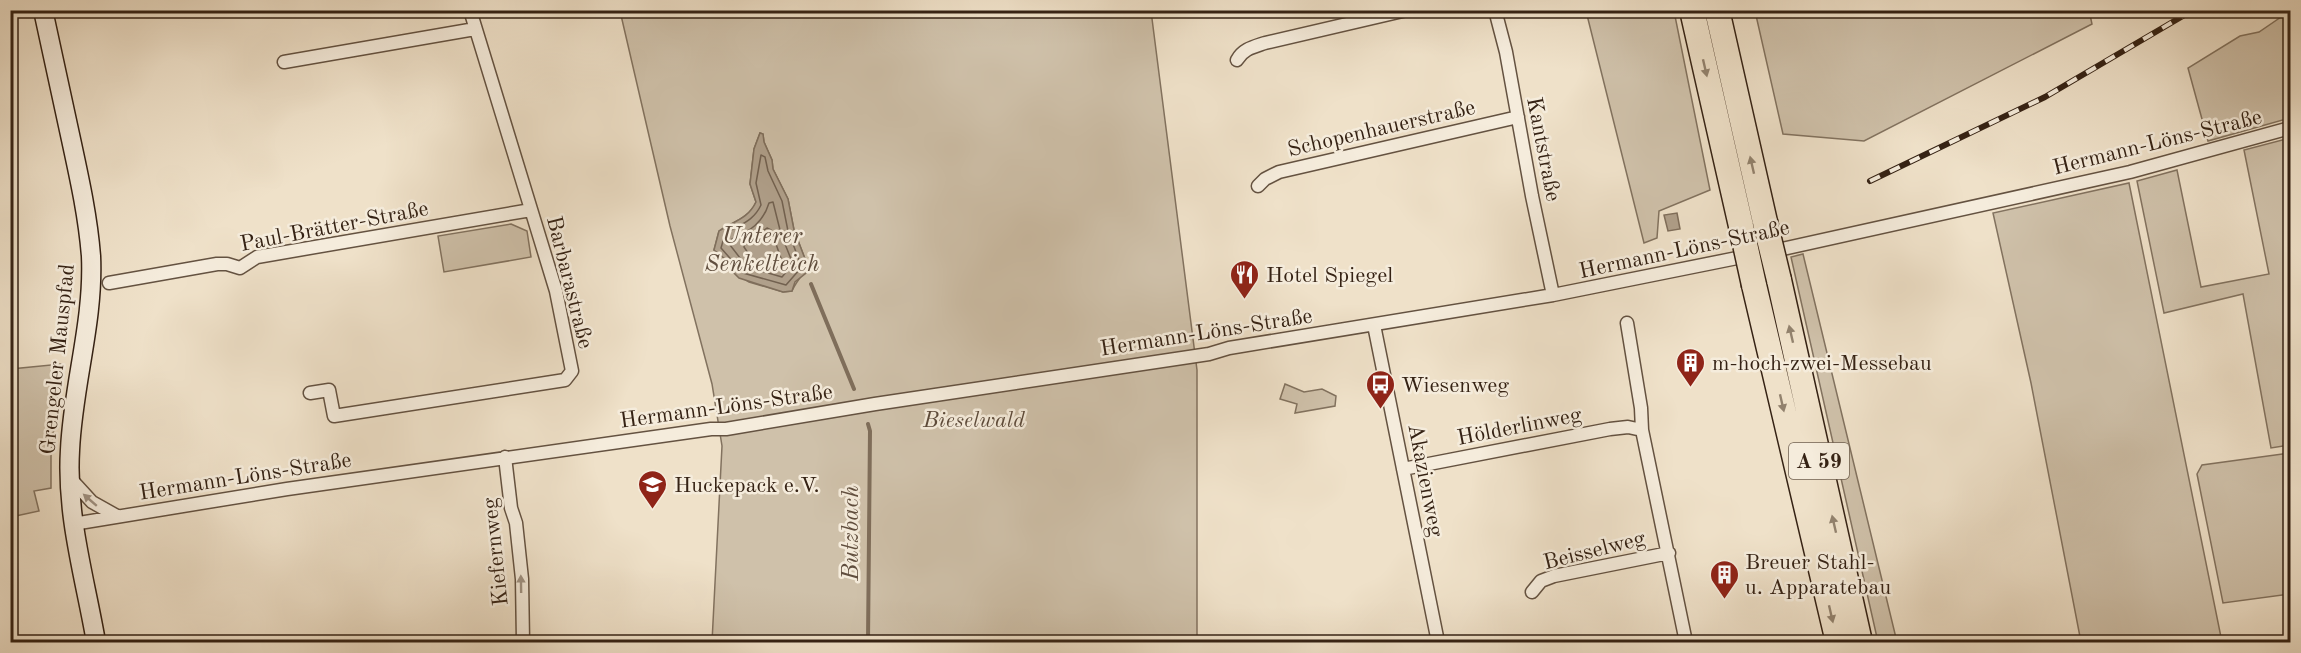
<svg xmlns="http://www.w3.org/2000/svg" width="2301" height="653" font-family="'Old Standard TT',serif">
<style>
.green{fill:#cfc1aa;stroke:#82725f;stroke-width:1.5;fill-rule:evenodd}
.water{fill:#b0a08b;stroke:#7f6e5b;stroke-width:1.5}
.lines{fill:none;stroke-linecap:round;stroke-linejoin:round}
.shore{stroke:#726150;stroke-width:1.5}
.stream{stroke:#7f6e5b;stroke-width:4}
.minor-casing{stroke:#645241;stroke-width:15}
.secondary-casing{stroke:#352214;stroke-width:21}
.motorway-casing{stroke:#352214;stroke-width:27}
.minor{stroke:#f5ecdc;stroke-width:12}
.secondary{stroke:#f5ecdc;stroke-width:18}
.motorway{stroke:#efe1c9;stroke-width:24}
.rail-casing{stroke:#352214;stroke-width:6}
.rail{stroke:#f5ecdc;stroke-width:4;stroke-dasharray:11;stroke-linecap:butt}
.motorway-bridge-casing{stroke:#352214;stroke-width:27;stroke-linecap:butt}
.motorway-bridge{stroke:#efe1c9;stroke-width:24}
.oneway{fill:#92826e}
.oneway2{fill:#9f9182}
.labels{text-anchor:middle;stroke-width:5;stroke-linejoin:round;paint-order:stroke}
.shield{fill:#f5ecdc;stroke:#6f5f50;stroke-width:1.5}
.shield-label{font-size:21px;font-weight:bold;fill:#352214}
.street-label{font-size:22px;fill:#352214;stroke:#f5ecdc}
.poi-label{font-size:22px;fill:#352214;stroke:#f5ecdc;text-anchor:start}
.park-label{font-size:22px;font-style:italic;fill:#5c4a3a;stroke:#f5ecdc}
.water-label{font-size:24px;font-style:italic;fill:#604e3e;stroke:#f5ecdc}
</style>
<rect width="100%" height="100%" fill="#efe1c9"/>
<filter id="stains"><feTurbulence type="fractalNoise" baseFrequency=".00333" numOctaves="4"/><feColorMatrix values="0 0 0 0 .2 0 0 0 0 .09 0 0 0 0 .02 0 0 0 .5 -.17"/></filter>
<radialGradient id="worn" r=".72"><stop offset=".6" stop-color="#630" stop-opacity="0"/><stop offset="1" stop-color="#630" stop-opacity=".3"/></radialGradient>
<path class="green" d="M 2089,10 L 2092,24 L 1864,141 L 1783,134 L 1755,11 Z
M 2287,10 L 2290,11 L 2290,118 L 2208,141 L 2188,68 L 2240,36 L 2259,32 L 2281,17 Z
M 620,11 L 1151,11 L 1197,370 L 1197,642 L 712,642 L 722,446 L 712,384 L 670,226 ZM 760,133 L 763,134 L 764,142 L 772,160 L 773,169 L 788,199 L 794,230 L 807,264 C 804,275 796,281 792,291 L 783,292 L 749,282 L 732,271 L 725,259 L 714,250 L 719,231 C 734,221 748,219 756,202 L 750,184 L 754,149 Z
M 1586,11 L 1674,11 L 1710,190 L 1659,211 L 1657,238 L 1644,243 Z
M 2290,138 L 2290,445 L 2271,448 L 2243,294 L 2164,313 L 2137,181 L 2177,170 L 2201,287 L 2269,274 L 2244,150 Z
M 2129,183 L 2222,642 L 2081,642 L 2031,383 L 1993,213 Z
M 511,224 L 527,231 L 531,257 L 444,272 L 438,236 Z
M 1803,254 L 1897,642 L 1878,642 L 1791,257 Z
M 61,364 L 51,454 L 51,488 L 34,491 L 39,511 L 11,517 L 11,369 Z
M 1285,384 L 1304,392 L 1322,389 L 1336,396 L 1335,406 L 1295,413 L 1297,404 L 1280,399 Z
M 2290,453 L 2290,594 L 2223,603 L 2197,474 L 2202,465 Z"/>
<path class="water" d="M 760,133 L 763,134 L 764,142 L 772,160 L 773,169 L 788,199 L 794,230 L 807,264 L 806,273 L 795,282 L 792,291 L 783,292 L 739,278 L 732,271 L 725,259 L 714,250 L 719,231 C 734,221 748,219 756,202 L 750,184 L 754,149 Z
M 1677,213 L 1680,229 L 1668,231 L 1664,215 Z"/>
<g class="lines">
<path class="shore" d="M 761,155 L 765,157 L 768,171 L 782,201 L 788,231 L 801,265 L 800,269 L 786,285 L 743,273 L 721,248 L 725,234 C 740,224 753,222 761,205 L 756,183 Z
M 773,202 L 781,234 L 793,264 L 782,277 L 747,267 L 730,245 L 732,239 C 750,231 763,223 769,203 Z
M 767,228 L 771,230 L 782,261 L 779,267 L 752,259 L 744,247 L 745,243 Z"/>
<path class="stream" d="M 811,284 L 854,389
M 868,642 L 870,431 L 868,424"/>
<defs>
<path id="minor" d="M 1495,10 L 1506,52 L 1532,196 L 1553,295
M 1237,60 C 1243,49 1253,47 1265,43 L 1407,10
M 284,62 L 475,29
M 1258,186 L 1265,179 L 1279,172 L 1518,117
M 1769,252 L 2130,172 L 2290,128
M 109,283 L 217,264 L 227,264 L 240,268 L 257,257 L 531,210
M 1627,323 L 1641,408 L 1642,430 L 1686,642
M 1374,325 L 1438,642
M 310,393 L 329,390 L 334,416 L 565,380 L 572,371 L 556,291 L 470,10
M 505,457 L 511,508 L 516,523 L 522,579 L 523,642
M 1403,469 L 1610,429 L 1628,427 L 1642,430
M 70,478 L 92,502 L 117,516
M 73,524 L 287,489 L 711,429 L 726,429 L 875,404 L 1209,354 L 1229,348 L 1553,295 L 1752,255
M 1532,592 L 1541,581 L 1554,576 L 1669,553"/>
<path id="secondary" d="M 43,10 C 53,55 62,99 72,144 C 80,181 88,218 91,256 C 94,322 73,384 70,450 C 66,516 85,578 96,642"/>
<path id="motorway" d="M 1692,10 L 1741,226
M 1717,10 L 1765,222
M 1779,280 L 1860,642
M 1754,285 L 1838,642"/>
</defs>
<use href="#minor" class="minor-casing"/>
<use href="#secondary" class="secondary-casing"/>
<use href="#motorway" class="motorway-casing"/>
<use href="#minor" class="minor"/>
<use href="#secondary" class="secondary"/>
<use href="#motorway" class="motorway"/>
<defs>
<path id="rail" d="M 1870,181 L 2045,97 L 2193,10"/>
</defs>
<use href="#rail" class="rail-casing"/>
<use href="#rail" class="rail"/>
<defs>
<path id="motorway-bridge" d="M 1765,222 L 1779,280
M 1741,226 L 1754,285"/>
</defs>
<use href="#motorway-bridge" class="motorway-bridge-casing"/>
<use href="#motorway-bridge" class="motorway-bridge"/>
</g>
<defs><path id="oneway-solid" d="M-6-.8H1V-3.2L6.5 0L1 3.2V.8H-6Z" transform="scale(1.5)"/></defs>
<g class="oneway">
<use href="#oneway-solid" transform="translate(1705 68) rotate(77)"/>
<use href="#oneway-solid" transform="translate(1752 165) rotate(-103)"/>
<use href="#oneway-solid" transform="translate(1791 334) rotate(-103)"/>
<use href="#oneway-solid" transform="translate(1782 403) rotate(77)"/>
<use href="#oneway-solid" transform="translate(1834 524) rotate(-103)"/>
<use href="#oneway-solid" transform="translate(1831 614) rotate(77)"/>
</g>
<g class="oneway2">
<use href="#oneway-solid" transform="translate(90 500) rotate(-139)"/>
<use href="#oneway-solid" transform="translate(521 584) rotate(-91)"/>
</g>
<defs>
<symbol id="restaurant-pin" viewBox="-11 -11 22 30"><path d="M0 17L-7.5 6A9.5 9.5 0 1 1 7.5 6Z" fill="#8f2418" stroke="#f5ecdc"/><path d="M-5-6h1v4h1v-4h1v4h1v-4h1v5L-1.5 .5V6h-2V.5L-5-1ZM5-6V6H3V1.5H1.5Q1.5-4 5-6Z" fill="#fff"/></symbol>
<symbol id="building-pin" viewBox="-11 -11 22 30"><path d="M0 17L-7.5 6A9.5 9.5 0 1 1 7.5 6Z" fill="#8f2418" stroke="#f5ecdc"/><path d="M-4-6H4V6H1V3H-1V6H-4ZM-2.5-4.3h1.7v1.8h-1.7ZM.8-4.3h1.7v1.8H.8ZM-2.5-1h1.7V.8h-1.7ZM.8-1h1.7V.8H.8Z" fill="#fff"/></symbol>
<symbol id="bus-pin" viewBox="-11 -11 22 30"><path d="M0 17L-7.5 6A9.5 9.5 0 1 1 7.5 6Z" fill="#8f2418" stroke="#f5ecdc"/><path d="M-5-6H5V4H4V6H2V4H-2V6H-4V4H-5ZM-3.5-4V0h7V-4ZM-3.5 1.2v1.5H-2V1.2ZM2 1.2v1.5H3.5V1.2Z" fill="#fff"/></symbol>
<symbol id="school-pin" viewBox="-11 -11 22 30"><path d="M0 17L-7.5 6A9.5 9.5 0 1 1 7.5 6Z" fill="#8f2418" stroke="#f5ecdc"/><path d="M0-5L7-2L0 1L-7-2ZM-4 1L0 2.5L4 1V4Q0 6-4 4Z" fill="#fff"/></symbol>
</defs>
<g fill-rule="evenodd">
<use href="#restaurant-pin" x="1228" y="258" width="33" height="45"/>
<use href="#building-pin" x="1674" y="346" width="33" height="45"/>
<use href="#bus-pin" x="1364" y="368" width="33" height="45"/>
<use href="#school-pin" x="636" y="468" width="33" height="45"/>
<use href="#building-pin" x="1708" y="558" width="33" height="45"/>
</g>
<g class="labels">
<rect class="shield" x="1789" y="443" width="60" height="36" rx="4.5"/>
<g class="shield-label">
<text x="1819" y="468">A 59</text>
</g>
<g class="street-label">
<text transform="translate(1381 127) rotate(-13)" y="8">Schopenhauerstraße</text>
<text transform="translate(2157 141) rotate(-14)" y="8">Hermann-Löns-Straße</text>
<text transform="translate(1545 149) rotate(79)" y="8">Kantstraße</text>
<text transform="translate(334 225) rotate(-11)" y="8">Paul-Brätter-Straße</text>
<text transform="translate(1684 248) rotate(-12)" y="8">Hermann-Löns-Straße</text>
<text transform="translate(571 282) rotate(76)" y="8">Barbarastraße</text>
<text transform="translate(1206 331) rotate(-9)" y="8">Hermann-Löns-Straße</text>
<text transform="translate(56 359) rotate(-84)" y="8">Grengeler Mauspfad</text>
<text transform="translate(726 405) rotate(-8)" y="8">Hermann-Löns-Straße</text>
<text transform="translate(1519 425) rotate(-11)" y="8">Hölderlinweg</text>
<text transform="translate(245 475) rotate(-9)" y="8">Hermann-Löns-Straße</text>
<text transform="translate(1427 480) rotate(79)" y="8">Akazienweg</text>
<text transform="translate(1594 549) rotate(-14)" y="8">Beisselweg</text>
<text transform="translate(494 552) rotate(-96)" y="8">Kiefernweg</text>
</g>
<g class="poi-label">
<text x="1266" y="282">Hotel Spiegel</text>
<text x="1712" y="370">m-hoch-zwei-Messebau</text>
<text x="1401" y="392">Wiesenweg</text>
<text x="674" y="492">Huckepack e.V.</text>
<text x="1745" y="569">Breuer Stahl-<tspan x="1745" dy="25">u. Apparatebau</tspan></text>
</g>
<g class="park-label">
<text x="974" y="427">Bieselwald</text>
</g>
<g class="water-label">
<text x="762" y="243">Unterer<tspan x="762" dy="28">Senkelteich</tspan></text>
<text transform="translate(850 533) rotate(-90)" y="8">Butzbach</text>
</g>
</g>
<rect width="2301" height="653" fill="none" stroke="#efe1c9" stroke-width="36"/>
<rect x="12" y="12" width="2277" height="629" fill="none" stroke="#352214" stroke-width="3"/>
<rect x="18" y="18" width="2265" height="617" fill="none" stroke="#352214" stroke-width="1.5"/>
<rect width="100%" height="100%" filter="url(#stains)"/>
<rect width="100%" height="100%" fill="url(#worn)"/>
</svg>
